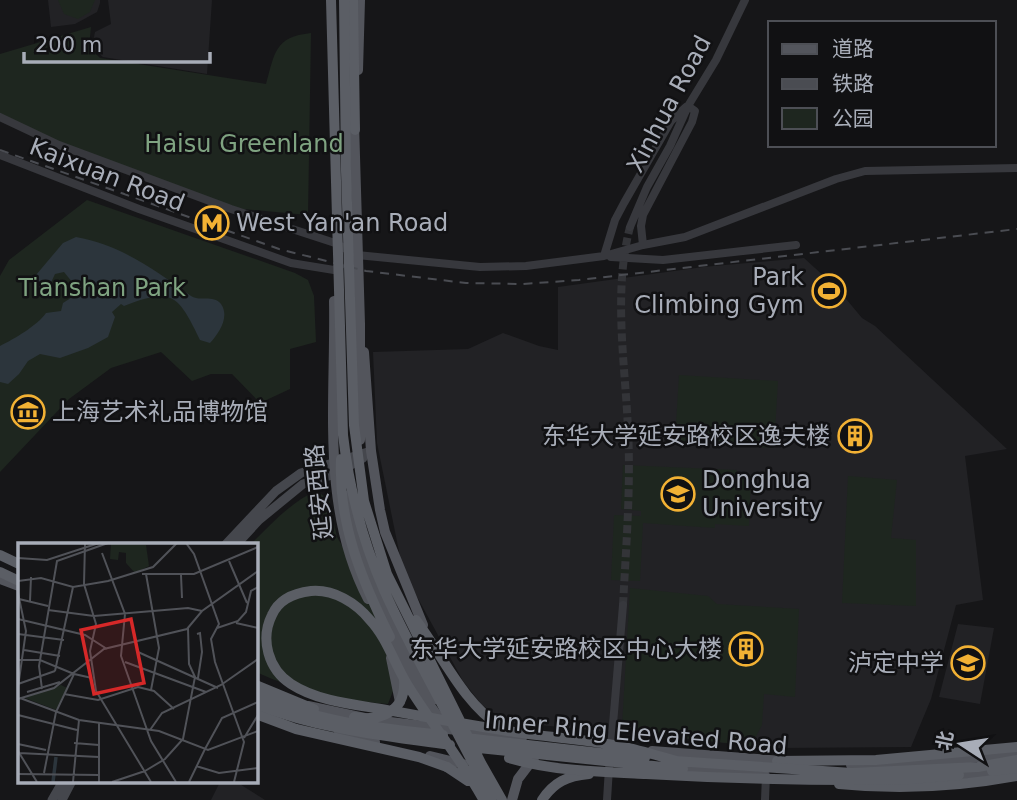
<svg xmlns="http://www.w3.org/2000/svg" width="1017" height="800" font-family="'DejaVu Sans','Noto Sans SC',sans-serif">
<style>
.built{fill:#222225}
.green{fill:#1e261f}
.water{fill:#2c353c}
.lines{fill:none;stroke-linecap:round;stroke-linejoin:round}
.tertiary-tunnel{stroke:#333438;stroke-width:8;stroke-dasharray:8 4;stroke-linecap:butt}
.tertiary{stroke:#37383d;stroke-width:8}
.secondary{stroke:#45474d;stroke-width:9}
.primary{stroke:#53555c;stroke-width:10}
.trunk{stroke:#5b5e65;stroke-width:10}
.rail{stroke:#4a4c52;stroke-width:2;stroke-dasharray:9 7;stroke-linecap:butt}
.trunk-bridge{stroke:#5b5e65;stroke-width:10}
.labels{text-anchor:middle;stroke-width:5;stroke-linejoin:round;paint-order:stroke}
.street-label{font-size:24px;fill:#a8adb8;stroke:#111113}
.park-label{font-size:24px;fill:#7fa381;stroke:#111113}
.poi-label{font-size:24px;fill:#a8adb8;stroke:#111113;text-anchor:end}
.inset-river{fill:none;stroke:#2c353c;stroke-width:3.5}
.inset-road{fill:none;stroke:#505258;stroke-width:2}
.view{fill:#d62828;fill-opacity:0.15;stroke:#d62828;stroke-width:3.5}
.inset-edge{fill:none;stroke:#a8adb8;stroke-width:3.5}
</style>
<rect width="100%" height="100%" fill="#161618"/>
<path class="built" d="M 48,0 L 100,0 L 100,3 L 97,12 L 75,24 L 51,27 Z
M 108,0 L 212,0 L 207,74 L 103,57 L 97,52 L 92,47 L 95,32 L 111,24 Z
M 804,258 L 837,288 L 862,318 L 875,326 L 1007,449 L 965,456 L 983,600 L 956,605 L 931,699 L 911,747 L 779,748 L 507,722 L 482,705 L 463,681 L 403,571 L 377,443 L 373,352 L 468,349 L 503,333 L 539,346 L 558,350 L 558,287 L 703,267 Z
M 958,624 L 994,628 L 980,704 L 939,697 Z
M 234,781 L 235,781 L 265,800 L 211,800 L 219,784 Z"/>
<path class="green" d="M 58,0 L 95,0 L 90,12 L 78,19 L 64,14 Z
M 91,27 L 89,47 L 100,58 L 266,84 C 275,53 274,37 311,33 L 308,215 L 233,208 L 59,145 L 0,114 L 0,54 Z
M 87,200 L 295,273 L 308,280 L 314,296 L 316,342 L 290,349 L 290,389 L 260,403 L 232,374 L 211,374 L 192,381 L 161,352 L 111,368 L 69,399 L 0,472 L 0,276 L 9,260 Z
M 679,375 L 778,381 L 774,448 L 675,441 Z
M 623,465 L 737,470 L 736,477 L 751,478 L 749,526 L 715,524 L 715,528 L 643,523 L 640,581 L 611,580 L 614,515 L 641,516 L 641,511 L 621,509 Z
M 848,476 L 897,480 L 891,538 L 916,540 L 916,606 L 842,603 Z
M 316,491 L 329,499 L 337,537 L 378,607 L 398,678 L 388,704 C 342,701 297,691 256,672 L 256,544 L 251,544 C 270,525 291,502 316,491 Z
M 630,588 L 708,596 L 717,604 L 799,609 L 795,697 L 764,694 L 762,725 L 751,746 L 628,731 L 622,726 Z"/>
<path class="water" d="M 76,237 C 121,245 155,270 191,296 C 199,302 213,294 221,304 C 230,317 219,333 210,343 L 200,340 C 178,295 173,287 124,306 L 121,304 L 112,312 L 115,317 L 108,337 L 88,348 L 60,358 L 40,354 L 28,361 L 19,374 L 8,384 L 0,382 L 0,346 C 14,339 38,325 46,313 L 61,311 L 63,303 L 77,294 L 77,288 L 64,272 L 55,274 L 48,289 L 39,293 L 35,287 L 36,275 L 63,243 Z"/>
<g class="lines">
<path class="tertiary-tunnel" d="M 623,605 C 626,547 631,487 628,429 C 625,362 613,292 630,227"/>
<path class="tertiary" d="M 0,117 L 59,145 L 231,209 L 335,243 L 357,255 L 480,267 L 526,266 L 604,256 L 643,245 L 685,237 L 836,179 L 865,171 L 1017,168
M 0,155 L 139,209 L 291,263 L 334,270 L 340,266
M 630,227 L 647,187 L 670,146 L 688,106 L 716,60 L 745,0
M 643,245 L 641,226 L 643,215 L 692,122 L 695,111 L 688,106
M 604,256 L 615,220 L 624,203 L 671,121 L 686,107
M 611,257 L 663,260 L 796,245
M 611,748 L 623,605
M 607,800 L 609,768
M 765,800 L 766,775"/>
<path class="secondary" d="M 226,544 L 276,491 L 301,473 L 371,451
M 237,544 L 259,520 L 303,484 L 335,474 L 363,458
M 52,800 L 63,781
M 62,800 L 72,781"/>
<path class="primary" d="M 358,70 L 360,0
M 354,123 L 360,324 L 360,440
M 334,301 C 336,401 320,507 368,599
M 364,352 L 371,451 L 380,510 L 385,532 L 423,625
M 349,495 C 359,570 397,635 433,700
M 0,579 L 19,586
M 387,634 L 426,700 L 442,722
M 391,658 L 400,702
M 308,706 L 374,720 L 522,738
M 339,733 L 375,742
M 652,751 L 783,761
M 430,756 L 463,764
M 851,765 L 915,764 L 1017,753
M 675,767 L 764,774
M 954,775 L 998,771
M 512,800 L 518,779 L 534,758"/>
<path class="trunk" d="M 353,0 L 355,130
M 0,555 L 19,564
M 0,572 L 19,581
M 256,714 L 296,729 L 419,757 L 447,767
M 777,761 L 876,760 L 1017,747
M 839,784 C 898,790 958,787 1017,776
M 542,800 C 554,782 567,776 589,774"/>
<path class="rail" d="M 0,150 L 279,249 L 366,271 L 466,283 L 523,284 L 579,280 L 1017,229"/>
<path class="trunk-bridge" d="M 331,0 L 343,435 C 349,487 363,542 384,590 C 416,662 458,729 491,800
M 344,0 L 346,171 L 354,425 L 364,501 L 387,574 L 481,763 L 502,800
M 341,459 C 338,523 362,581 390,637
M 416,620 C 442,655 464,704 501,727
M 256,685 L 314,709
M 256,694 C 314,722 379,728 443,735
M 256,704 C 318,729 384,736 450,745
M 354,717 C 381,722 406,711 404,680
M 466,738 L 645,758
M 469,747 L 683,769
M 509,758 C 553,771 601,772 646,774 C 716,778 785,780 855,780
M 675,761 L 852,773 L 978,767 L 1017,760
M 447,767 L 468,781
M 992,771 L 1017,768
M 849,780 L 911,779 L 959,775
M 483,799 C 461,759 431,723 407,684 C 394,663 387,638 370,620 C 356,603 334,589 311,591 C 294,593 279,599 272,615 C 260,639 268,669 291,684 C 320,703 361,705 393,711 C 431,718 470,725 508,731 C 548,738 590,739 629,748 C 646,752 663,757 680,762"/>
</g>
<defs>
<symbol id="metro-ring" viewBox="-11 -11 22 22"><circle r="9.5" fill="#111113" stroke="#f2b134" stroke-width="1.5"/><path d="M-5.5 5V-5H-3L0 0L3-5H5.5V5H3V-.5L0 4L-3-.5V5Z" fill="#f2b134"/></symbol>
<symbol id="stadium-ring" viewBox="-11 -11 22 22"><circle r="9.5" fill="#111113" stroke="#f2b134" stroke-width="1.5"/><path d="M0-5a6.5 5 0 1 0 0 10a6.5 5 0 1 0 0-10ZM-3.5-1.8h7v3.6h-7Z" fill="#f2b134"/></symbol>
<symbol id="museum-ring" viewBox="-11 -11 22 22"><circle r="9.5" fill="#111113" stroke="#f2b134" stroke-width="1.5"/><path d="M0-6L6-3V-2H-6V-3ZM-5-1h2V3h-2ZM-1-1h2V3h-2ZM3-1h2V3H3ZM-6 4H6V6H-6Z" fill="#f2b134"/></symbol>
<symbol id="building-ring" viewBox="-11 -11 22 22"><circle r="9.5" fill="#111113" stroke="#f2b134" stroke-width="1.5"/><path d="M-4-6H4V6H1V3H-1V6H-4ZM-2.5-4.3h1.7v1.8h-1.7ZM.8-4.3h1.7v1.8H.8ZM-2.5-1h1.7V.8h-1.7ZM.8-1h1.7V.8H.8Z" fill="#f2b134"/></symbol>
<symbol id="university-ring" viewBox="-11 -11 22 22"><circle r="9.5" fill="#111113" stroke="#f2b134" stroke-width="1.5"/><path d="M0-5L7-2L0 1L-7-2ZM-4 1L0 2.5L4 1V4Q0 6-4 4Z" fill="#f2b134"/></symbol>
<symbol id="school-ring" viewBox="-11 -11 22 22"><circle r="9.5" fill="#111113" stroke="#f2b134" stroke-width="1.5"/><path d="M0-5L7-2L0 1L-7-2ZM-4 1L0 2.5L4 1V4Q0 6-4 4Z" fill="#f2b134"/></symbol>
</defs>
<g fill-rule="evenodd">
<use href="#metro-ring" x="193" y="204" width="38" height="38"/>
<use href="#stadium-ring" x="810" y="272" width="38" height="38"/>
<use href="#museum-ring" x="9" y="393" width="38" height="38"/>
<use href="#building-ring" x="836" y="417" width="38" height="38"/>
<use href="#university-ring" x="659" y="475" width="38" height="38"/>
<use href="#building-ring" x="727" y="630" width="38" height="38"/>
<use href="#school-ring" x="949" y="644" width="38" height="38"/>
</g>
<g class="labels">
<g class="street-label">
<text transform="translate(669 104) rotate(-62)" y="8">Xinhua Road</text>
<text transform="translate(107 175) rotate(21)" y="8">Kaixuan Road</text>
<text transform="translate(319 492) rotate(-96)" y="8">延安西路</text>
<text transform="translate(636 733) rotate(5)" y="8">Inner Ring Elevated Road</text>
</g>
<g class="park-label">
<text x="244" y="152">Haisu Greenland</text>
<text x="102" y="296">Tianshan Park</text>
</g>
<g class="poi-label">
<text x="236" y="231" text-anchor="start">West Yan'an Road</text>
<text x="804" y="285">Park<tspan x="804" dy="28">Climbing Gym</tspan></text>
<text x="52" y="420" text-anchor="start">上海艺术礼品博物馆</text>
<text x="830" y="444">东华大学延安路校区逸夫楼</text>
<text x="702" y="488" text-anchor="start">Donghua<tspan x="702" dy="28">University</tspan></text>
<text x="722" y="657">东华大学延安路校区中心大楼</text>
<text x="944" y="671">泸定中学</text>
</g>
</g>
<g transform="translate(18 543)">
<rect width="240" height="240" fill="#161618"/>
<path d="M 93,0 L 128,2 L 131,23 L 117,30 L 108,20 L 108,10 L 101,9 L 100,17 L 92,16 ZM 43,142 L 49,145 L 38,167 L 7,155 Z" fill="#1e261f"/>
<path class="inset-river" d="M 35,239 L 38,214"/>
<path class="inset-road" d="M 67,0 L 66,41 L 78,81 L 72,108 L 78,148 L 133,239M 168,0 L 176,11 L 201,81 L 193,96 L 197,119 L 226,199 L 216,239M 84,10 L 107,71 L 103,113 L 133,198 L 158,239M 0,15 L 29,17 L 81,0M 211,18 L 229,60M 124,31 L 176,31 L 240,4M 128,31 L 141,105 L 133,147M 163,32 L 164,55M 0,38 L 23,35 L 55,44 L 90,38 L 135,24 L 159,0M 0,50 L 8,88 L 0,144M 1,56 L 30,63M 12,58 L 13,34M 30,67 L 76,73 L 170,65 L 184,68M 0,76 L 67,92 L 89,106M 218,80 L 240,85M 199,85 L 220,78 L 228,69 L 233,48 L 240,44M 0,91 L 46,97M 179,91 L 182,90 L 184,109 L 180,135M 6,107 L 42,113M 120,109 L 200,145M 0,117 L 22,117 L 56,131M 107,119 L 188,149M 37,128 L 55,44M 0,141 L 37,128M 24,146 L 21,123 L 39,18 L 90,0M 9,149 L 42,139M 46,151 L 80,157 L 120,144 L 136,148 L 156,166M 2,155 L 61,177 L 141,188 L 190,207 L 240,188M 0,156 L 36,145 L 86,106 L 169,86 L 184,68 L 240,28M 0,172 L 59,187M 81,180 L 81,239M 132,187 L 144,170 L 203,142 L 240,116M 226,195 L 240,172M 56,200 L 81,202M 0,201 L 28,207M 187,206 L 204,175 L 240,159M 0,208 L 19,239M 1,210 L 81,214M 178,223 L 201,230 L 240,225M 127,228 L 147,216 L 165,196 L 177,134 L 171,121 L 170,85M 26,230 L 38,169 L 56,131 L 74,135M 0,231 L 81,232M 55,239 L 61,177M 94,239 L 127,228M 171,239 L 187,206"/>
<path class="view" d="M 113,76 L 126,140 L 76,151 L 63,87 Z"/>
<rect width="240" height="240" class="inset-edge"/>
</g>
<rect x="768" y="21" width="228" height="126" fill="#111113" stroke="#4d4f55" stroke-width="2"/>
<rect x="782" y="44" width="35" height="10" fill="#53555c" stroke="#4d4f55" stroke-width="2"/>
<text x="832" y="56" font-size="21" fill="#a8adb8">道路</text>
<rect x="782" y="79" width="35" height="10" fill="#4a4c52" stroke="#4d4f55" stroke-width="2"/>
<text x="832" y="91" font-size="21" fill="#a8adb8">铁路</text>
<rect x="782" y="108" width="35" height="21" fill="#1e261f" stroke="#4d4f55" stroke-width="2"/>
<text x="832" y="126" font-size="21" fill="#a8adb8">公园</text>
<g transform="translate(961 744) rotate(282)" stroke="#111113" stroke-width="5" paint-order="stroke">
<path d="M0-5L12 26L0 18L-12 26Z" fill="#a8adb8"/>
<text y="-10" font-size="19" font-weight="bold" text-anchor="middle" fill="#a8adb8">北</text>
</g>
<path d="M24 52v10h186v-10" fill="none" stroke="#a8adb8" stroke-width="3.5"/>
<text x="35" y="52" font-size="21" fill="#a8adb8" stroke="#111113" stroke-width="5" paint-order="stroke">200 m</text>
</svg>
